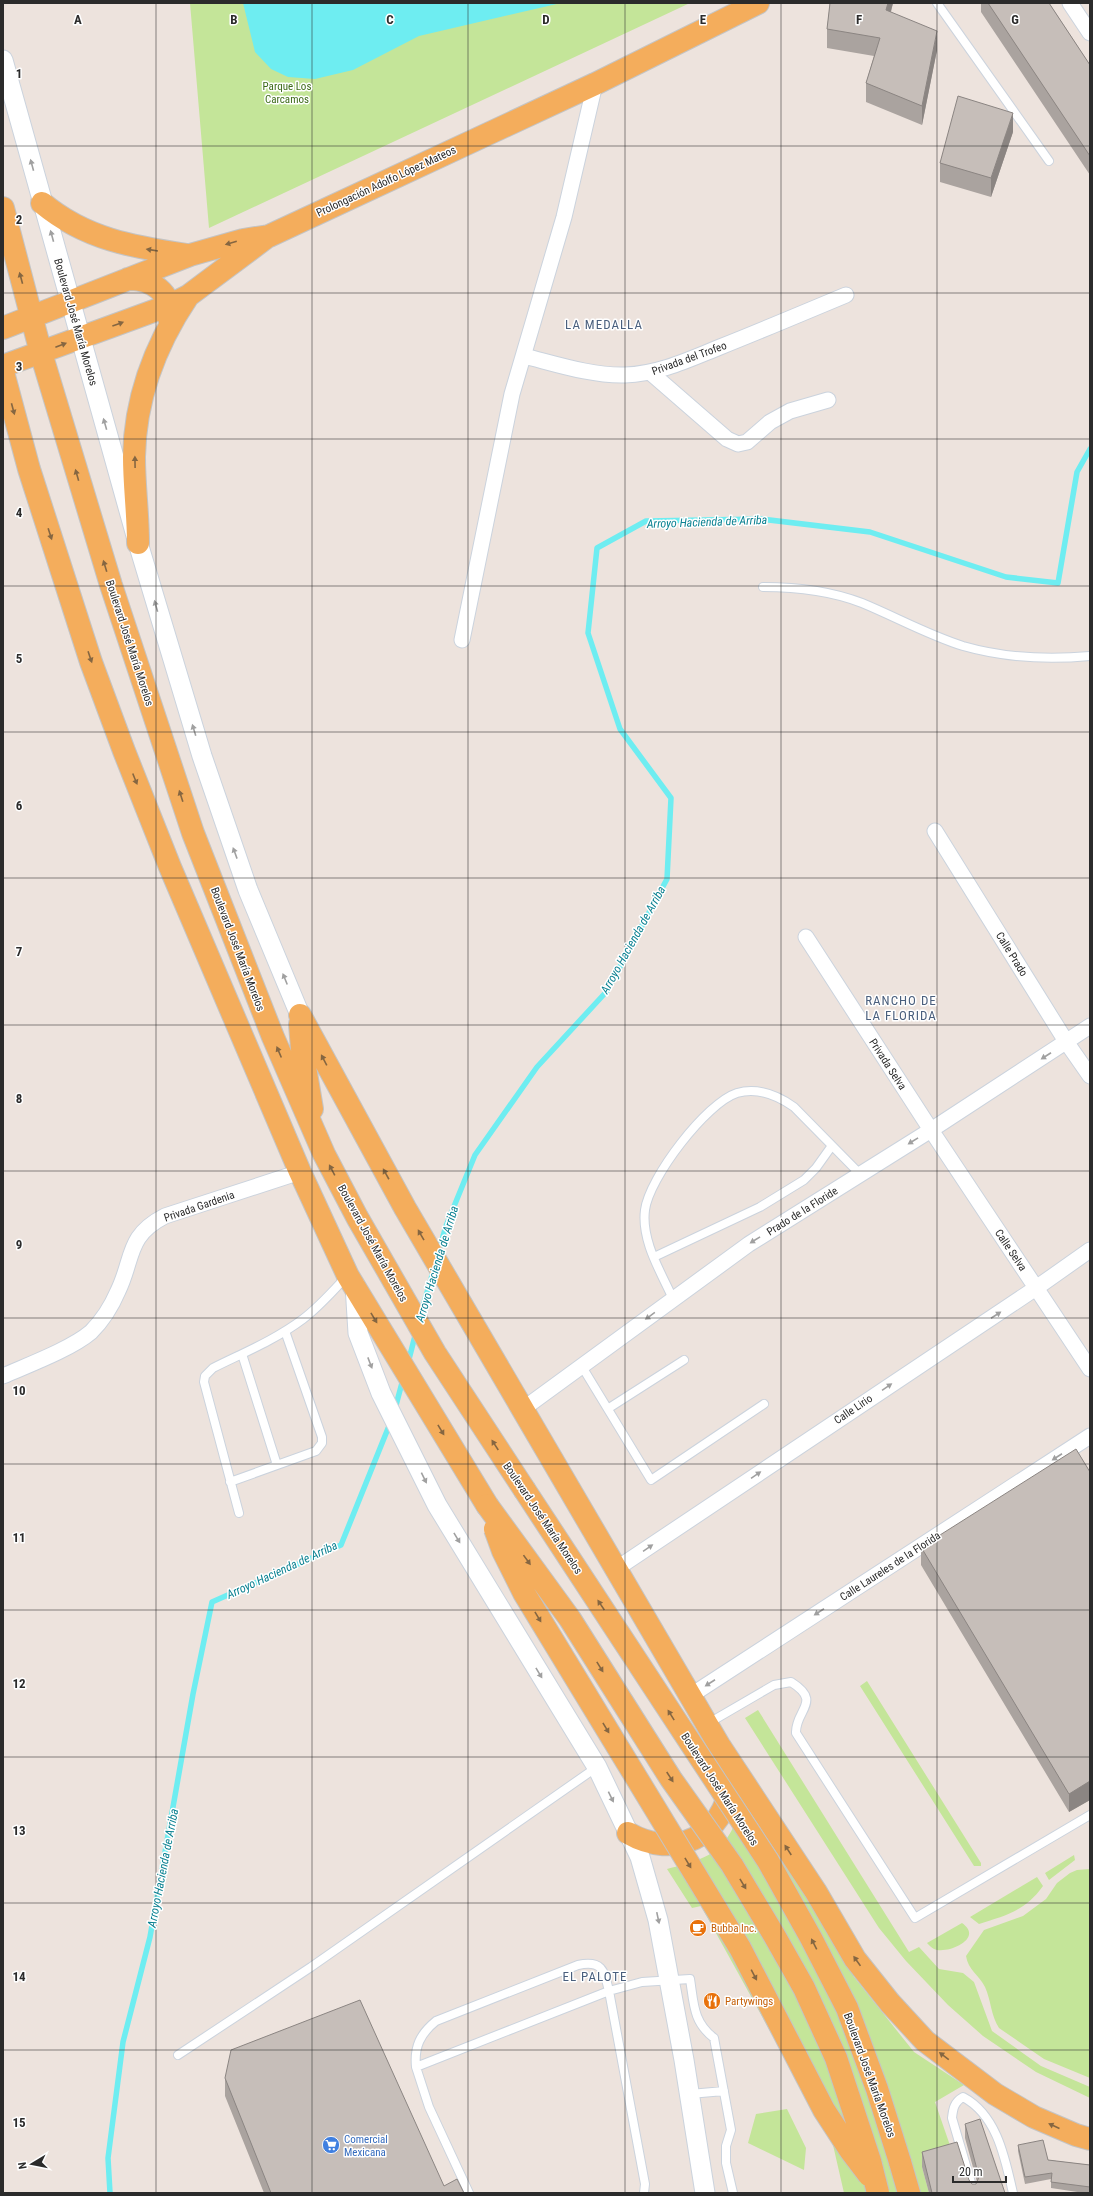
<svg xmlns="http://www.w3.org/2000/svg" width="1093" height="2196" font-family="'Roboto Condensed',sans-serif">
<style>
.green{fill:#c4e599}
.water{fill:#6eedf1}
.lines{fill:none;stroke-linecap:round;stroke-linejoin:round}
.stream{stroke:#6eedf1;stroke-width:5.5}
.service-casing{stroke:#cbd3dd;stroke-width:10}
.minor-casing{stroke:#cbd3dd;stroke-width:17}
.tertiary-casing{stroke:#cbd3dd;stroke-width:21}
.primary-casing{stroke:#c4c4c4;stroke-width:24}
.service{stroke:#fff;stroke-width:8}
.minor{stroke:#fff;stroke-width:15}
.tertiary{stroke:#fff;stroke-width:19}
.primary{stroke:#f4ad5c;stroke-width:22}
.primary-bridge-casing{stroke:#c4c4c4;stroke-width:24;stroke-linecap:butt}
.primary-bridge{stroke:#f4ad5c;stroke-width:22}
.wall{fill:#aaa39f}
.shaded-wall{fill:#8b8582}
.building{fill:#c6beb9;stroke:#8b8582}
.oneway{fill:#a0a0a0}
.oneway2{fill:#856641}
.grid{fill:none;stroke:#2b2b2b;stroke-width:1;stroke-opacity:0.55}
.labels{text-anchor:middle;stroke-width:3;stroke-linejoin:round;paint-order:stroke}
.park-label{font-size:11px;fill:#3d6b19;stroke:#fff}
.street-label{font-size:11px;fill:#2b2b2b;stroke:#fff}
.food-label{font-size:11px;fill:#c56008;stroke:#fff;text-anchor:start}
.shop-label{font-size:11px;fill:#366cbe;stroke:#fff;text-anchor:start}
.water-label{font-size:12px;font-style:italic;fill:#0c8292;stroke:#fff}
.quarter-label{font-size:13px;letter-spacing:1px;fill:#4a5f7d;stroke:#fff}
.grid-label{font-size:13px;text-anchor:middle;font-weight:bold;fill:#2b2b2b;stroke:#fff;stroke-width:3;stroke-linejoin:round;paint-order:stroke}
</style>
<rect width="100%" height="100%" fill="#ede3dd"/>
<path class="green" d="M 190,3 L 690,3 L 209,228 Z
M 867,1681 L 981,1863 L 981,1866 L 974,1866 L 860,1686 Z
M 758,1710 L 909,1952 L 919,1947 L 939,1969 L 963,1973 L 974,1982 L 992,2031 L 1041,2066 L 1090,2087 L 1090,2098 L 1036,2072 L 983,2036 L 948,2005 L 906,1961 L 879,1928 L 745,1718 Z
M 744,1801 L 802,1888 L 854,1977 L 914,2052 L 964,2085 L 935,2102 L 954,2157 L 922,2167 L 929,2193 L 844,2193 L 833,2145 L 701,1906 L 692,1908 L 667,1869 C 717,1856 726,1851 744,1801 Z
M 1074,1855 L 1075,1860 L 1049,1880 L 1045,1873 Z
M 1090,1869 L 1090,2078 L 1044,2059 L 999,2028 C 991,2016 991,2000 985,1987 C 979,1975 968,1970 966,1956 L 984,1930 L 1023,1916 L 1046,1899 L 1057,1883 L 1070,1873 L 1077,1870 Z
M 1037,1877 L 1043,1886 C 1025,1911 1007,1915 979,1924 L 970,1917 Z
M 962,1923 C 985,1939 946,1955 934,1949 C 932,1948 929,1945 927,1943 Z
M 787,2109 L 806,2148 L 804,2170 L 748,2143 L 756,2114 Z"/>
<path class="water" d="M 243,3 L 561,3 L 419,36 L 353,70 L 315,79 L 288,77 L 271,69 L 255,52 Z"/>
<g class="lines">
<path class="stream" d="M 438,1253 L 446,1226 L 475,1155 L 537,1067 L 607,991 L 667,879 L 671,798 L 620,729 L 588,633 L 597,548 L 646,521 L 761,519 L 870,532 L 1006,577 L 1058,583 L 1077,472 L 1090,449
M 420,1316 L 434,1269
M 408,1363 L 416,1332
M 395,1409 L 403,1379
M 110,2193 L 108,2158 L 123,2042 L 150,1937 L 193,1694 L 212,1602 L 341,1545 L 391,1421"/>
<defs>
<path id="service" d="M 937,3 L 1049,161
M 763,587 C 796,587 831,591 862,603 C 896,617 928,635 963,646 C 1005,658 1047,660 1090,656
M 654,1257 L 760,1207 L 804,1180 L 816,1168 L 831,1147
M 673,1299 C 661,1272 641,1241 645,1210 C 649,1178 706,1103 737,1093 C 758,1087 777,1095 794,1107 L 860,1174
M 242,1354 L 277,1465
M 581,1365 L 651,1480 L 764,1404
M 609,1408 L 684,1360
M 230,1482 L 316,1451 L 322,1443 L 322,1437 L 285,1331
M 239,1513 L 204,1382 L 205,1376 L 213,1368 C 243,1353 275,1340 303,1319 C 319,1307 333,1291 347,1276
M 707,1724 L 774,1685 L 791,1682 C 823,1702 795,1710 796,1733 L 915,1918 L 1090,1815
M 178,2055 L 311,1967 L 597,1767
M 416,2067 C 414,2047 420,2034 436,2021 L 578,1965 C 602,1960 604,1970 609,1991 L 645,2184 L 644,2193
M 690,2094 L 724,2091
M 469,2193 L 429,2107 L 416,2067 L 609,1991 L 642,1982 L 690,1979 C 694,2004 693,2022 714,2038 L 731,2130 L 726,2146 L 726,2163 L 733,2193
M 974,2193 L 952,2118 C 953,2109 954,2102 963,2097 C 997,2115 1005,2158 1013,2193"/>
<path id="minor" d="M 1070,3 L 1090,33
M 524,356 C 556,364 592,376 625,375 C 659,374 690,359 720,347 C 763,330 805,312 846,295
M 651,373 L 727,439 L 738,444 L 747,442 L 770,422 L 790,411 L 828,400
M 462,640 L 512,394 L 564,217 L 595,84
M 935,831 L 1067,1043 L 1090,1076
M 806,937 L 931,1130 L 1090,1369
M 3,1376 C 28,1365 71,1349 91,1332 C 102,1321 112,1305 118,1291 C 134,1258 126,1236 165,1216 L 300,1172
M 523,1409 L 749,1244 L 931,1130 L 1090,1026
M 616,1569 L 1036,1288 L 1090,1250
M 690,1696 L 1090,1436"/>
<path id="tertiary" d="M 3,60 L 138,543 L 202,756 L 248,890 L 300,1015
M 355,1285 L 358,1333 L 381,1393 L 437,1505 L 597,1767 L 640,1857 L 658,1920 L 684,2060 L 705,2193"/>
<path id="primary" d="M 42,203 C 85,239 133,247 187,255
M 3,208 L 41,353 L 111,585 L 193,833 L 273,1037 L 324,1154 L 357,1217 L 435,1353 L 524,1489
M 128,279 C 151,278 173,293 169,318
M 3,328 L 190,255 L 243,240 L 269,236 L 595,84 L 758,3
M 3,366 L 170,305 L 188,296 L 267,237
M 3,372 L 29,469 L 91,662 L 124,751 L 170,867 L 300,1172 L 348,1276 L 487,1505
M 138,543 C 138,514 134,486 134,457 C 135,398 155,345 188,296
M 300,1015 L 405,1208 L 719,1745 L 816,1892 L 855,1959 L 890,2003 L 925,2041 L 995,2094 L 1034,2117 L 1076,2135 L 1090,2139
M 300,1024 L 302,1049 L 312,1109
M 628,1833 C 674,1860 725,1837 730,1783
M 900,2162 L 909,2193"/>
</defs>
<use href="#service" class="service-casing"/>
<use href="#minor" class="minor-casing"/>
<use href="#tertiary" class="tertiary-casing"/>
<use href="#primary" class="primary-casing"/>
<use href="#service" class="service"/>
<use href="#minor" class="minor"/>
<use href="#tertiary" class="tertiary"/>
<use href="#primary" class="primary"/>
<defs>
<path id="primary-bridge" d="M 524,1489 L 768,1861 L 811,1938 L 847,2008 L 877,2089 L 900,2162
M 487,1505 L 570,1619 L 671,1779 L 732,1865 L 774,1935 L 804,1988 L 836,2058 L 870,2161 L 878,2193
M 495,1529 L 503,1551 L 524,1593 L 740,1948 L 824,2110 L 850,2150 L 869,2175"/>
</defs>
<use href="#primary-bridge" class="primary-bridge-casing"/>
<use href="#primary-bridge" class="primary-bridge"/>
</g>
<path class="wall" d="M 830,3 L 893,3 L 891,12 L 937,50 L 922,125 L 866,102 L 866,83 L 874,56 L 827,48 L 827,29 Z
M 981,3 L 1049,3 L 1090,65 L 1090,175 L 981,12 Z
M 1013,132 L 991,197 L 940,182 L 940,163 Z
M 1090,1472 L 1090,1800 L 1069,1812 L 921,1565 L 921,1547 Z
M 225,2078 L 444,2186 L 464,2193 L 264,2193 L 225,2096 Z
M 965,2124 L 1005,2193 L 929,2193 L 922,2167 L 922,2152 L 969,2180 L 972,2184 L 976,2184 L 977,2182 L 965,2138 Z
M 1018,2145 L 1048,2160 L 1090,2165 L 1090,2193 L 1084,2193 L 1051,2188 L 1051,2179 L 1025,2184 L 1018,2151 Z"/>
<path class="shaded-wall" d="M 888,3 L 893,3 L 886,29 L 886,10 Z
M 937,31 L 937,50 L 922,125 L 922,106 Z
M 1013,113 L 1013,132 L 991,197 L 991,178 Z
M 1090,1781 L 1090,1800 L 1069,1812 L 1069,1794 Z"/>
<path class="building" d="M 830,3 L 888,3 L 886,10 L 937,31 L 922,106 L 866,83 L 880,38 L 827,29 Z
M 988,3 L 1049,3 L 1090,65 L 1090,156 Z
M 958,96 L 1013,113 L 991,178 L 940,163 Z
M 1076,1449 L 1090,1472 L 1090,1781 L 1069,1794 L 921,1547 Z
M 360,2000 L 444,2186 L 457,2179 L 464,2193 L 271,2193 L 225,2078 L 231,2050 Z
M 980,2119 L 1005,2193 L 932,2193 L 922,2152 L 957,2142 L 969,2180 L 972,2184 L 976,2184 L 979,2177 L 965,2124 Z
M 1043,2140 L 1048,2160 L 1090,2165 L 1090,2187 L 1051,2182 L 1052,2173 L 1025,2177 L 1018,2145 Z"/>
<defs><path id="oneway-solid" d="M-6-.8H1V-3.2L6.5 0L1 3.2V.8H-6Z"/></defs>
<g class="oneway">
<use href="#oneway-solid" transform="translate(32 165) rotate(-105)"/>
<use href="#oneway-solid" transform="translate(52 236) rotate(-105)"/>
<use href="#oneway-solid" transform="translate(105 424) rotate(-106)"/>
<use href="#oneway-solid" transform="translate(156 606) rotate(-106)"/>
<use href="#oneway-solid" transform="translate(194 730) rotate(-107)"/>
<use href="#oneway-solid" transform="translate(235 853) rotate(-110)"/>
<use href="#oneway-solid" transform="translate(285 979) rotate(-112)"/>
<use href="#oneway-solid" transform="translate(1046 1056) rotate(147)"/>
<use href="#oneway-solid" transform="translate(913 1141) rotate(148)"/>
<use href="#oneway-solid" transform="translate(755 1240) rotate(148)"/>
<use href="#oneway-solid" transform="translate(996 1315) rotate(-33)"/>
<use href="#oneway-solid" transform="translate(650 1316) rotate(144)"/>
<use href="#oneway-solid" transform="translate(370 1363) rotate(69)"/>
<use href="#oneway-solid" transform="translate(887 1387) rotate(-34)"/>
<use href="#oneway-solid" transform="translate(1057 1457) rotate(147)"/>
<use href="#oneway-solid" transform="translate(756 1475) rotate(-34)"/>
<use href="#oneway-solid" transform="translate(424 1478) rotate(64)"/>
<use href="#oneway-solid" transform="translate(457 1538) rotate(59)"/>
<use href="#oneway-solid" transform="translate(648 1548) rotate(-34)"/>
<use href="#oneway-solid" transform="translate(819 1612) rotate(147)"/>
<use href="#oneway-solid" transform="translate(539 1673) rotate(59)"/>
<use href="#oneway-solid" transform="translate(710 1683) rotate(147)"/>
<use href="#oneway-solid" transform="translate(611 1797) rotate(64)"/>
<use href="#oneway-solid" transform="translate(658 1918) rotate(78)"/>
</g>
<g class="oneway2">
<use href="#oneway-solid" transform="translate(231 243) rotate(164)"/>
<use href="#oneway-solid" transform="translate(152 250) rotate(-171)"/>
<use href="#oneway-solid" transform="translate(21 278) rotate(-105)"/>
<use href="#oneway-solid" transform="translate(118 324) rotate(-20)"/>
<use href="#oneway-solid" transform="translate(61 345) rotate(-21)"/>
<use href="#oneway-solid" transform="translate(13 409) rotate(75)"/>
<use href="#oneway-solid" transform="translate(135 462) rotate(-91)"/>
<use href="#oneway-solid" transform="translate(77 475) rotate(-106)"/>
<use href="#oneway-solid" transform="translate(50 534) rotate(72)"/>
<use href="#oneway-solid" transform="translate(105 566) rotate(-107)"/>
<use href="#oneway-solid" transform="translate(90 657) rotate(71)"/>
<use href="#oneway-solid" transform="translate(135 779) rotate(68)"/>
<use href="#oneway-solid" transform="translate(181 796) rotate(-108)"/>
<use href="#oneway-solid" transform="translate(279 1052) rotate(-113)"/>
<use href="#oneway-solid" transform="translate(324 1060) rotate(-118)"/>
<use href="#oneway-solid" transform="translate(332 1170) rotate(-118)"/>
<use href="#oneway-solid" transform="translate(386 1174) rotate(-119)"/>
<use href="#oneway-solid" transform="translate(421 1235) rotate(-120)"/>
<use href="#oneway-solid" transform="translate(374 1318) rotate(59)"/>
<use href="#oneway-solid" transform="translate(441 1430) rotate(59)"/>
<use href="#oneway-solid" transform="translate(495 1445) rotate(-123)"/>
<use href="#oneway-solid" transform="translate(527 1560) rotate(54)"/>
<use href="#oneway-solid" transform="translate(601 1605) rotate(-124)"/>
<use href="#oneway-solid" transform="translate(538 1617) rotate(59)"/>
<use href="#oneway-solid" transform="translate(600 1667) rotate(58)"/>
<use href="#oneway-solid" transform="translate(671 1715) rotate(-122)"/>
<use href="#oneway-solid" transform="translate(606 1728) rotate(59)"/>
<use href="#oneway-solid" transform="translate(670 1777) rotate(57)"/>
<use href="#oneway-solid" transform="translate(788 1850) rotate(-123)"/>
<use href="#oneway-solid" transform="translate(688 1863) rotate(59)"/>
<use href="#oneway-solid" transform="translate(743 1884) rotate(59)"/>
<use href="#oneway-solid" transform="translate(814 1944) rotate(-117)"/>
<use href="#oneway-solid" transform="translate(857 1961) rotate(-125)"/>
<use href="#oneway-solid" transform="translate(754 1975) rotate(62)"/>
<use href="#oneway-solid" transform="translate(944 2056) rotate(-143)"/>
<use href="#oneway-solid" transform="translate(1054 2126) rotate(-156)"/>
</g>
<path class="grid" d="M 156,3 L 156,2193M 312,3 L 312,2193M 468,3 L 468,2193M 625,3 L 625,2193M 781,3 L 781,2193M 937,3 L 937,2193M 3,146 L 1090,146M 3,293 L 1090,293M 3,439 L 1090,439M 3,586 L 1090,586M 3,732 L 1090,732M 3,878 L 1090,878M 3,1025 L 1090,1025M 3,1171 L 1090,1171M 3,1318 L 1090,1318M 3,1464 L 1090,1464M 3,1610 L 1090,1610M 3,1757 L 1090,1757M 3,1903 L 1090,1903M 3,2050 L 1090,2050"/>
<defs>
<symbol id="cafe-disc" viewBox="-11 -11 22 22"><circle r="9.5" fill="#e8710a" stroke="#fff"/><path d="M-5.5-4.5H6V0H3Q3 3.5 0 3.5H-2.5Q-5.5 3.5-5.5 0ZM3-3.2v2h1.7v-2ZM-6 4.5H4V6H-6Z" fill="#fff"/></symbol>
<symbol id="restaurant-disc" viewBox="-11 -11 22 22"><circle r="9.5" fill="#e8710a" stroke="#fff"/><path d="M-5-6h1v4h1v-4h1v4h1v-4h1v5L-1.5 .5V6h-2V.5L-5-1ZM5-6V6H3V1.5H1.5Q1.5-4 5-6Z" fill="#fff"/></symbol>
<symbol id="supermarket-disc" viewBox="-11 -11 22 22"><circle r="9.5" fill="#3f7fe0" stroke="#fff"/><path d="M-6-5.5h2.5l.6 2H6L4.5 2H-2.5L-4.4-4H-6ZM-1.5 3.2a1.3 1.3 0 1 0 .1 0ZM3 3.2a1.3 1.3 0 1 0 .1 0Z" fill="#fff"/></symbol>
</defs>
<g fill-rule="evenodd">
<use href="#cafe-disc" x="688" y="1918" width="20" height="20"/>
<use href="#restaurant-disc" x="702" y="1991" width="20" height="20"/>
<use href="#supermarket-disc" x="321" y="2135" width="20" height="20"/>
</g>
<g class="labels">
<g class="park-label">
<text x="287" y="90">Parque Los<tspan x="287" dy="13">Carcamos</tspan></text>
</g>
<g class="street-label">
<text transform="translate(386 181) rotate(-25)" y="4">Prolongación Adolfo López Mateos</text>
<text transform="translate(76 322) rotate(74)" y="4">Boulevard José María Morelos</text>
<text transform="translate(689 358) rotate(-20)" y="4">Privada del Trofeo</text>
<text transform="translate(130 643) rotate(72)" y="4">Boulevard José María Morelos</text>
<text transform="translate(238 949) rotate(69)" y="4">Boulevard José María Morelos</text>
<text transform="translate(1012 954) rotate(58)" y="4">Calle Prado</text>
<text transform="translate(888 1064) rotate(57)" y="4">Privada Selva</text>
<text transform="translate(199 1206) rotate(-19)" y="4">Privada Gardenia</text>
<text transform="translate(802 1211) rotate(-32)" y="4">Prado de la Floride</text>
<text transform="translate(373 1243) rotate(61)" y="4">Boulevard José María Morelos</text>
<text transform="translate(1011 1250) rotate(56)" y="4">Calle Selva</text>
<text transform="translate(853 1409) rotate(-34)" y="4">Calle Lirio</text>
<text transform="translate(543 1518) rotate(56)" y="4">Boulevard José María Morelos</text>
<text transform="translate(890 1566) rotate(-33)" y="4">Calle Laureles de la Florida</text>
<text transform="translate(720 1789) rotate(57)" y="4">Boulevard José María Morelos</text>
<text transform="translate(870 2075) rotate(70)" y="4">Boulevard José María Morelos</text>
</g>
<g class="food-label">
<text x="711" y="1932">Bubba Inc.</text>
<text x="725" y="2005">Partywings</text>
</g>
<g class="shop-label">
<text x="344" y="2143">Comercial<tspan x="344" dy="13">Mexicana</tspan></text>
</g>
<g class="water-label">
<text transform="translate(707 522) rotate(-2)" y="4">Arroyo Hacienda de Arriba</text>
<text transform="translate(633 940) rotate(-61)" y="4">Arroyo Hacienda de Arriba</text>
<text transform="translate(437 1264) rotate(-73)" y="4">Arroyo Hacienda de Arriba</text>
<text transform="translate(282 1570) rotate(-25)" y="4">Arroyo Hacienda de Arriba</text>
<text transform="translate(163 1868) rotate(-79)" y="4">Arroyo Hacienda de Arriba</text>
</g>
<g class="quarter-label">
<text x="604" y="329">LA MEDALLA</text>
<text x="901" y="1005">RANCHO DE<tspan x="901" dy="15">LA FLORIDA</tspan></text>
<text x="595" y="1981">EL PALOTE</text>
</g>
</g>
<g class="grid-label">
<text x="78" y="24">A</text>
<text x="234" y="24">B</text>
<text x="390" y="24">C</text>
<text x="546" y="24">D</text>
<text x="703" y="24">E</text>
<text x="859" y="24">F</text>
<text x="1015" y="24">G</text>
<text x="19" y="78">1</text>
<text x="19" y="224">2</text>
<text x="19" y="371">3</text>
<text x="19" y="517">4</text>
<text x="19" y="663">5</text>
<text x="19" y="810">6</text>
<text x="19" y="956">7</text>
<text x="19" y="1103">8</text>
<text x="19" y="1249">9</text>
<text x="19" y="1395">10</text>
<text x="19" y="1542">11</text>
<text x="19" y="1688">12</text>
<text x="19" y="1835">13</text>
<text x="19" y="1981">14</text>
<text x="19" y="2127">15</text>
</g>
<rect width="1093" height="2196" fill="none" stroke="#2b2b2b" stroke-width="8"/>
<g transform="translate(32 2164) rotate(260)" stroke="#ffffff" stroke-width="3" paint-order="stroke">
<path d="M0-3L7 15L0 10L-7 15Z" fill="#2b2b2b"/>
<text y="-6" font-size="11" font-weight="bold" text-anchor="middle" fill="#2b2b2b">N</text>
</g>
<path d="M953 2176v6h53v-6" fill="none" stroke="#2b2b2b" stroke-width="2"/>
<text x="959" y="2176" font-size="12" fill="#2b2b2b" stroke="#ffffff" stroke-width="3" paint-order="stroke">20 m</text>
</svg>
